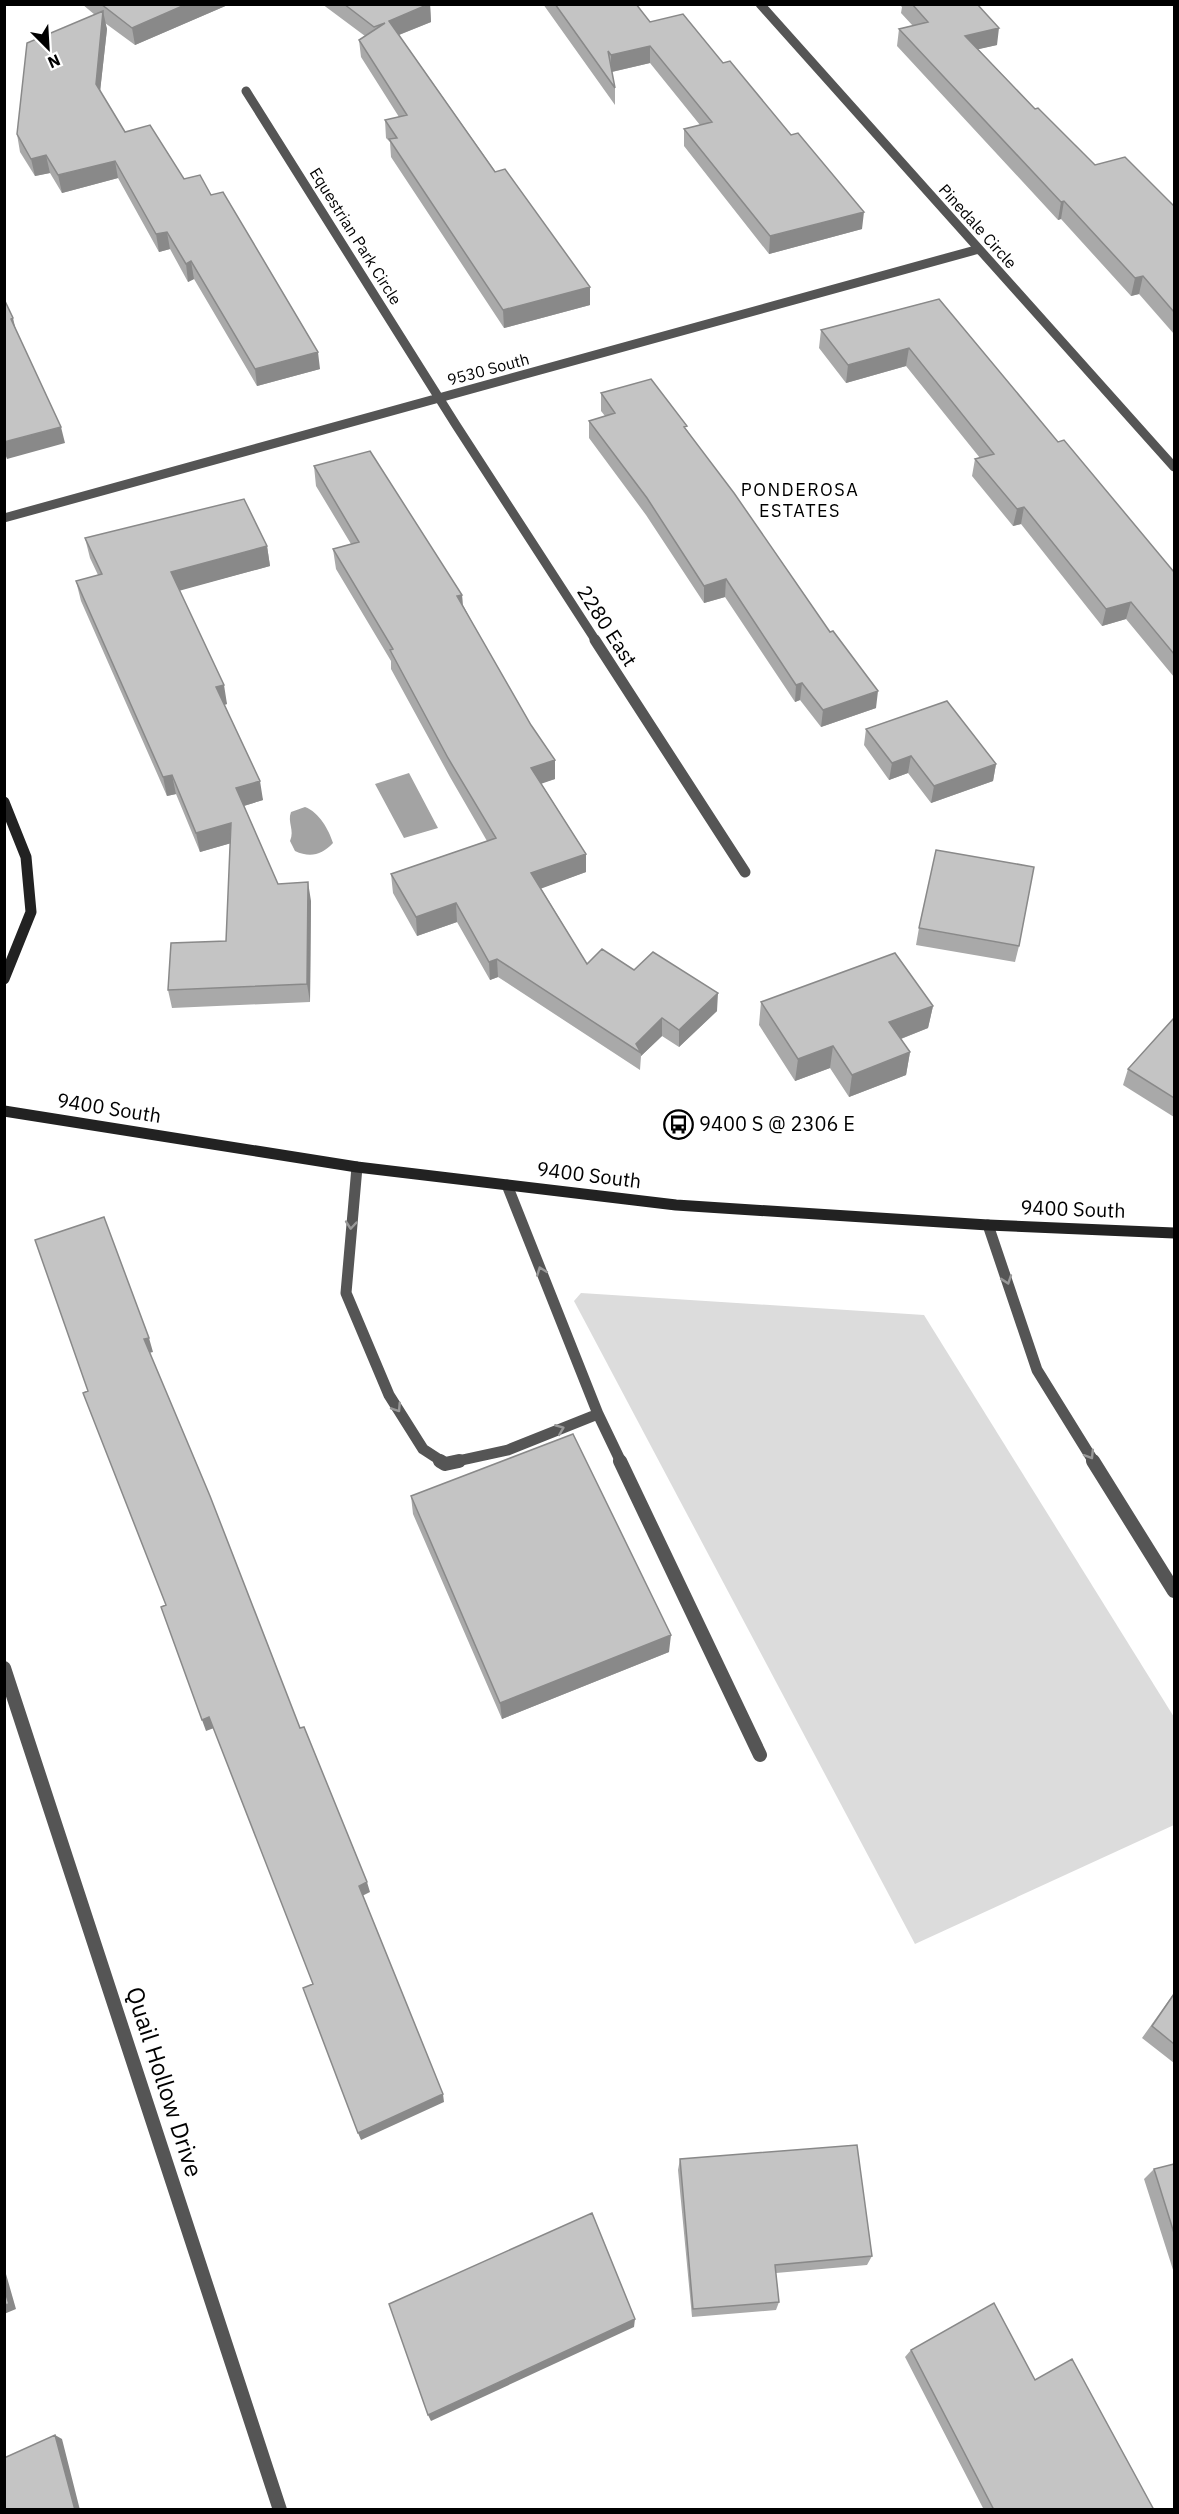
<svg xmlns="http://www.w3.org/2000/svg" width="1179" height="2514" font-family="'IBM Plex Sans',sans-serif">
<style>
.green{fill:#dcdcdc}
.water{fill:#a3a3a3}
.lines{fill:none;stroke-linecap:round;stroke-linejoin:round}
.lane-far1{stroke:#555;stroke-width:11}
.lane{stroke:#555;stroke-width:14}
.street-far2{stroke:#555;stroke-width:9}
.street-far1{stroke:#555;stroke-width:11}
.street{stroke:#555;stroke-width:14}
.secondary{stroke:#222;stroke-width:11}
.wall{fill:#a9a9a9}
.shaded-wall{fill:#898989}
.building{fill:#c4c4c4;stroke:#898989;stroke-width:1.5}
.oneway{stroke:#999}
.labels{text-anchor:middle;stroke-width:4.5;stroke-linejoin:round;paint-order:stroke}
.far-street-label{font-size:16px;fill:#000;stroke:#fff}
.far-neighbourhood-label{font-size:18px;letter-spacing:1.5px;fill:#000;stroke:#fff}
.street-label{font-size:20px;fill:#000;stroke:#fff}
.poi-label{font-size:20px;fill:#000;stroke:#fff;text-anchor:start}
.near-street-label{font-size:24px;fill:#000;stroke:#fff}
</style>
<rect width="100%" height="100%" fill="#fff"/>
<path class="green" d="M 581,1293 L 924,1315 L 1174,1717 L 1174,1825 L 915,1944 L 574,1301 Z"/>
<path class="water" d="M 409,773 L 438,828 L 404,838 L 375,784 Z
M 305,807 C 319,812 329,830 333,843 C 322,855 310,858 295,851 L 290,841 C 295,830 287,822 291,812 Z"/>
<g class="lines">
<path class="lane-far1" d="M 357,1167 L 346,1293 L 389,1395 L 423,1449 L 443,1462
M 988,1225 L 1037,1370 L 1094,1462
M 598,1414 L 621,1462
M 453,1462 L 508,1450 L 598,1414 L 507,1185"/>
<path class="lane" d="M 440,1461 L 445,1464 L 459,1461
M 620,1461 L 760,1755
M 1093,1461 L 1174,1591"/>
<path class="street-far2" d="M 760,4 L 1174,467
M 246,91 L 456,425 L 596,641
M 4,518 L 979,249"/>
<path class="street-far1" d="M 595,640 L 745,872"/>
<path class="street" d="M 4,1668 L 280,2510"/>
<path class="secondary" d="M 4,802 L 26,857 L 31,912 L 4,979
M 4,1111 L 357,1167 L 676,1205 L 988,1225 L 1174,1233"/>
</g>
<path class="wall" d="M 82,4 L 230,4 L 135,45 L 105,23 L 107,29 L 100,91 L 125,132 L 184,179 L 211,195 L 320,369 L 257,386 L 194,279 L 188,282 L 170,249 L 159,252 L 118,178 L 62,193 L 50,173 L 35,176 L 20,152 L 17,134 L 95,15 Z
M 322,4 L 430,4 L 431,22 L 399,35 L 590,305 L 504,328 L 391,157 L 390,142 L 386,138 L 385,120 L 399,117 L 361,57 L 359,40 L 365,36 Z
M 543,4 L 636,4 L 650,22 L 723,63 L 862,229 L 769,254 L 684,146 L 684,129 L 700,125 L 650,63 L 612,72 L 615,88 L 615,105 Z
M 899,4 L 977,4 L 997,45 L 978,49 L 1035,109 L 1095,165 L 1174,206 L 1174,334 L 1139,294 L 1131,296 L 1061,219 L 1058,220 L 897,46 L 899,29 L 913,26 L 901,13 L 902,7 Z
M 939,299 L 1058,442 L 1174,572 L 1174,677 L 1126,619 L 1102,626 L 1021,524 L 1013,526 L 972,476 L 975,459 L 980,458 L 906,366 L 846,383 L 819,348 L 821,330 Z
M 601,393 L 687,430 L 876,708 L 821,727 L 800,700 L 795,702 L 725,597 L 704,603 L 646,515 L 589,438 L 589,421 L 605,416 L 601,411 Z
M 314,466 L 462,595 L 463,605 L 555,779 L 541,783 L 586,854 L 586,872 L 541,888 L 587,964 L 634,970 L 717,1011 L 679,1047 L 662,1036 L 641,1056 L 640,1070 L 498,977 L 490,980 L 457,922 L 417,936 L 393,893 L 391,874 L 487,841 L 450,777 L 391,669 L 391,661 L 336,569 L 333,549 L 351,544 L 316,486 Z
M 85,538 L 267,546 L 270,566 L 179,590 L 227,704 L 224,705 L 263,800 L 244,806 L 278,884 L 311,901 L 310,1002 L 172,1008 L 168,990 L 226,941 L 231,843 L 200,852 L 176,794 L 167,796 L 81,601 L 76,581 L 98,575 L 90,558 Z
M 866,729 L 996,764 L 993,781 L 931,803 L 908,773 L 889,780 L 864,745 Z
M 919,928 L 1019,946 L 1015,962 L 916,945 Z
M 761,1002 L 933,1006 L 928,1028 L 901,1039 L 910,1052 L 906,1075 L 849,1097 L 830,1068 L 795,1081 L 759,1025 Z
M 1174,1018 L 1174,1117 L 1123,1085 L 1128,1069 Z
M 411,1496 L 669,1652 L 502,1719 L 413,1514 Z
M 1174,1993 L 1174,2063 L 1142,2038 Z
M 680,2159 L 872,2256 L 867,2265 L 776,2273 L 779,2302 L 776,2310 L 692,2317 L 678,2170 Z
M 1174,2164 L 1174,2273 L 1144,2179 L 1154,2169 Z
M 911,2350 L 1035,2380 L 1154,2510 L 984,2510 L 905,2357 Z"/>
<path class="shaded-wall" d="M 187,4 L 230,4 L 135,45 L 132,28 Z
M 430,4 L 431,22 L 391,38 L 389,21 Z
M 103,11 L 107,29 L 99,101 L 96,84 Z
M 999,28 L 997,45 L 962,53 L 965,36 Z
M 650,46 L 650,63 L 611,72 L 611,55 Z
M 46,155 L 50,173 L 35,176 L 31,159 Z
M 115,161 L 118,178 L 62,193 L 58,175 Z
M 1064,201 L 1061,219 L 1058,220 L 1061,202 Z
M 864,212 L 862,229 L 769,254 L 770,236 Z
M 167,232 L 170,249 L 159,252 L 156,234 Z
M 191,261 L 194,279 L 188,282 L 186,264 Z
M 1143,276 L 1139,294 L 1131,296 L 1135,278 Z
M 590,287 L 590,305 L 504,328 L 503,310 Z
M 13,318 L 17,335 L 11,319 Z
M 909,348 L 906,366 L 846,383 L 848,365 Z
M 318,352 L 320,369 L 257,386 L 255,369 Z
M 61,427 L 65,443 L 7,459 L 4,451 L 4,442 Z
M 1024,507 L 1021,524 L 1013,526 L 1017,509 Z
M 267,546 L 270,566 L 175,592 L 171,572 Z
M 726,579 L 725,597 L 704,603 L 704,586 Z
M 462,595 L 463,614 L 457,596 Z
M 1131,602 L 1126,619 L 1102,626 L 1106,609 Z
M 802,683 L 800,700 L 795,702 L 796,685 Z
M 224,685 L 227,704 L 220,706 L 216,687 Z
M 878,691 L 876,708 L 821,727 L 823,710 Z
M 911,756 L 908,773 L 889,780 L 892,763 Z
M 555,760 L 555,779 L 532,787 L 531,768 Z
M 996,764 L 993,781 L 931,803 L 934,786 Z
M 172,775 L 176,794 L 167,796 L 163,777 Z
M 260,781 L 263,800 L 240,807 L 236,788 Z
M 231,823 L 235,842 L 200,852 L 196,833 Z
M 586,854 L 586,872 L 532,892 L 531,873 Z
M 308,882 L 311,901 L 310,1002 L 307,984 Z
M 456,903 L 457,922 L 417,936 L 416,917 Z
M 497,959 L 498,977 L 490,980 L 489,962 Z
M 718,993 L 717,1011 L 679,1047 L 679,1030 Z
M 933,1006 L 928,1028 L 885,1045 L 889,1022 Z
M 662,1018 L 662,1036 L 641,1056 L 641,1053 L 636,1044 Z
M 833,1046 L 830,1068 L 795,1081 L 798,1059 Z
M 910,1052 L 906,1075 L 849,1097 L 852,1075 Z
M 149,1338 L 153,1352 L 149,1353 L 144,1339 Z
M 671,1635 L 669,1652 L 502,1719 L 500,1703 Z
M 209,1717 L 214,1728 L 206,1731 L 202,1720 Z
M 367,1882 L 370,1892 L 362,1896 L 359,1886 Z
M 443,2094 L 444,2102 L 361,2140 L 358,2133 Z
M 4,2267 L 16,2309 L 4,2314 Z
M 635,2319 L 634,2327 L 431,2421 L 428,2415 Z
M 55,2435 L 62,2439 L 80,2510 L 75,2510 Z"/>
<path class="building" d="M 101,4 L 187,4 L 132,28 Z
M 344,4 L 429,4 L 389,21 L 495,172 L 505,169 L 590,287 L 503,310 L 389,139 L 397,138 L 385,120 L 407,115 L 359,40 L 385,23 L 374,27 Z
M 555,4 L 636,4 L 650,22 L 683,14 L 723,63 L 730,61 L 791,135 L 798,133 L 864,212 L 770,236 L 684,129 L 712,122 L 650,46 L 611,55 L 608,51 L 615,88 Z
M 912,4 L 977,4 L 999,28 L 965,36 L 1035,109 L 1038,108 L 1095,165 L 1125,157 L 1174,206 L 1174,312 L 1143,276 L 1135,278 L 1064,201 L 1061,202 L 899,29 L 928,22 Z
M 103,11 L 96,84 L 125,132 L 150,125 L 184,179 L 200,175 L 211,195 L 223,192 L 318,352 L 255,369 L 191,261 L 186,264 L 167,232 L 156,234 L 115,161 L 58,175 L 46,155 L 31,159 L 17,134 L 27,43 Z
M 4,299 L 13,318 L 11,319 L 61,427 L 4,442 Z
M 939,299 L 1058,442 L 1064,440 L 1174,572 L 1174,654 L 1131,602 L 1106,609 L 1024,507 L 1017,509 L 975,459 L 994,454 L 909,348 L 848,365 L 821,330 Z
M 651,379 L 687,426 L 684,427 L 734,493 L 830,632 L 833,631 L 878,691 L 823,710 L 802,683 L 796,685 L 726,579 L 704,586 L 647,498 L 589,421 L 615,413 L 601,393 Z
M 370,451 L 462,595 L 457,596 L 531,725 L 555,760 L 531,768 L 586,854 L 531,873 L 587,964 L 602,949 L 634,970 L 653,952 L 718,993 L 679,1030 L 662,1018 L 636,1044 L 641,1053 L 497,959 L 489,962 L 456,903 L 416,917 L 391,874 L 496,838 L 448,758 L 390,650 L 393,649 L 333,549 L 359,542 L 314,466 Z
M 244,499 L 267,546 L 171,572 L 224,685 L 216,687 L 260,781 L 236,788 L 278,884 L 308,882 L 307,984 L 168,990 L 171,943 L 226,941 L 231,823 L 196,833 L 172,775 L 163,777 L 76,581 L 102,574 L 85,538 Z
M 947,701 L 996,764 L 934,786 L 911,756 L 892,763 L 866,729 Z
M 936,850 L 1034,867 L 1019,946 L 919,928 Z
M 895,953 L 933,1006 L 889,1022 L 910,1052 L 852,1075 L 833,1046 L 798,1059 L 761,1002 Z
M 1174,1018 L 1174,1098 L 1128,1069 Z
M 104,1217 L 149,1338 L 144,1339 L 210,1496 L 300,1728 L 304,1727 L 367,1882 L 359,1886 L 443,2094 L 358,2133 L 303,1988 L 313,1984 L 209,1717 L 202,1720 L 161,1607 L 166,1605 L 83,1393 L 88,1391 L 35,1240 Z
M 573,1434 L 671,1635 L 500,1703 L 411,1496 Z
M 1174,1994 L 1174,2044 L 1152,2026 Z
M 857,2145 L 872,2256 L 775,2265 L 779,2302 L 693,2309 L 680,2159 Z
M 1174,2164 L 1174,2233 L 1154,2169 Z
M 592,2213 L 635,2319 L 428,2415 L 389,2304 Z
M 4,2288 L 9,2304 L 4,2305 Z
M 994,2303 L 1035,2380 L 1072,2359 L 1154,2510 L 994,2510 L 911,2350 Z
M 55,2435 L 75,2510 L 4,2510 L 4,2458 Z"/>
<defs><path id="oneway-chevron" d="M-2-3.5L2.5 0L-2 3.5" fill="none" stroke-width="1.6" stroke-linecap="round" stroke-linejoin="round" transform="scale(1.5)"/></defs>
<g class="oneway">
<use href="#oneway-chevron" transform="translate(351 1225) rotate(95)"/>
<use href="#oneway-chevron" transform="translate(541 1271) rotate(-111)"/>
<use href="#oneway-chevron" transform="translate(1007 1280) rotate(71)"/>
<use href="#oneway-chevron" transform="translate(397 1408) rotate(57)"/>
<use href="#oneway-chevron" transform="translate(560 1429) rotate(-22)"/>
<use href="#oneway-chevron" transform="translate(1090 1455) rotate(58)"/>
</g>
<defs>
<symbol id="bus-ring" viewBox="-11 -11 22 22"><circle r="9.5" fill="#fff" stroke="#000" stroke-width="1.5"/><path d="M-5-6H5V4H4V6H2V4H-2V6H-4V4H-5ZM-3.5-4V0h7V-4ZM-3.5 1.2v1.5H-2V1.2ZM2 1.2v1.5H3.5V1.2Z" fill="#000"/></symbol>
</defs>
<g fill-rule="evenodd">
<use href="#bus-ring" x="662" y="1108" width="33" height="33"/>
</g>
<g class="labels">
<g class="far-street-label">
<text transform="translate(978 226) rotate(48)" y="6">Pinedale Circle</text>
<text transform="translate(356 236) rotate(58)" y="6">Equestrian Park Circle</text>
<text transform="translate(488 369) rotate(-15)" y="6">9530 South</text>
</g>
<g class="far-neighbourhood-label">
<text x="800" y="496">PONDEROSA<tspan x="800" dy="21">ESTATES</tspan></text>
</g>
<g class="street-label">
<text transform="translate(607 626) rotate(57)" y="7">2280 East</text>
<text transform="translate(109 1108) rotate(9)" y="7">9400 South</text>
<text transform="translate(589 1175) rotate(7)" y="7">9400 South</text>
<text transform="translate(1073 1209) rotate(2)" y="7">9400 South</text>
</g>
<g class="poi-label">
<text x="699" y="1131">9400 S @ 2306 E</text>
</g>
<g class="near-street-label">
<text transform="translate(164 2082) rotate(72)" y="8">Quail Hollow Drive</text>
</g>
</g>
<rect width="1179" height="2514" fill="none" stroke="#000000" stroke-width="12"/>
<g transform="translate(48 48) rotate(156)" stroke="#ffffff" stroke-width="4.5" paint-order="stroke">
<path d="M0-4.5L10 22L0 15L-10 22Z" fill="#000000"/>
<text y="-9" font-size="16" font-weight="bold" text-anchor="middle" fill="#000000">N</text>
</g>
</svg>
